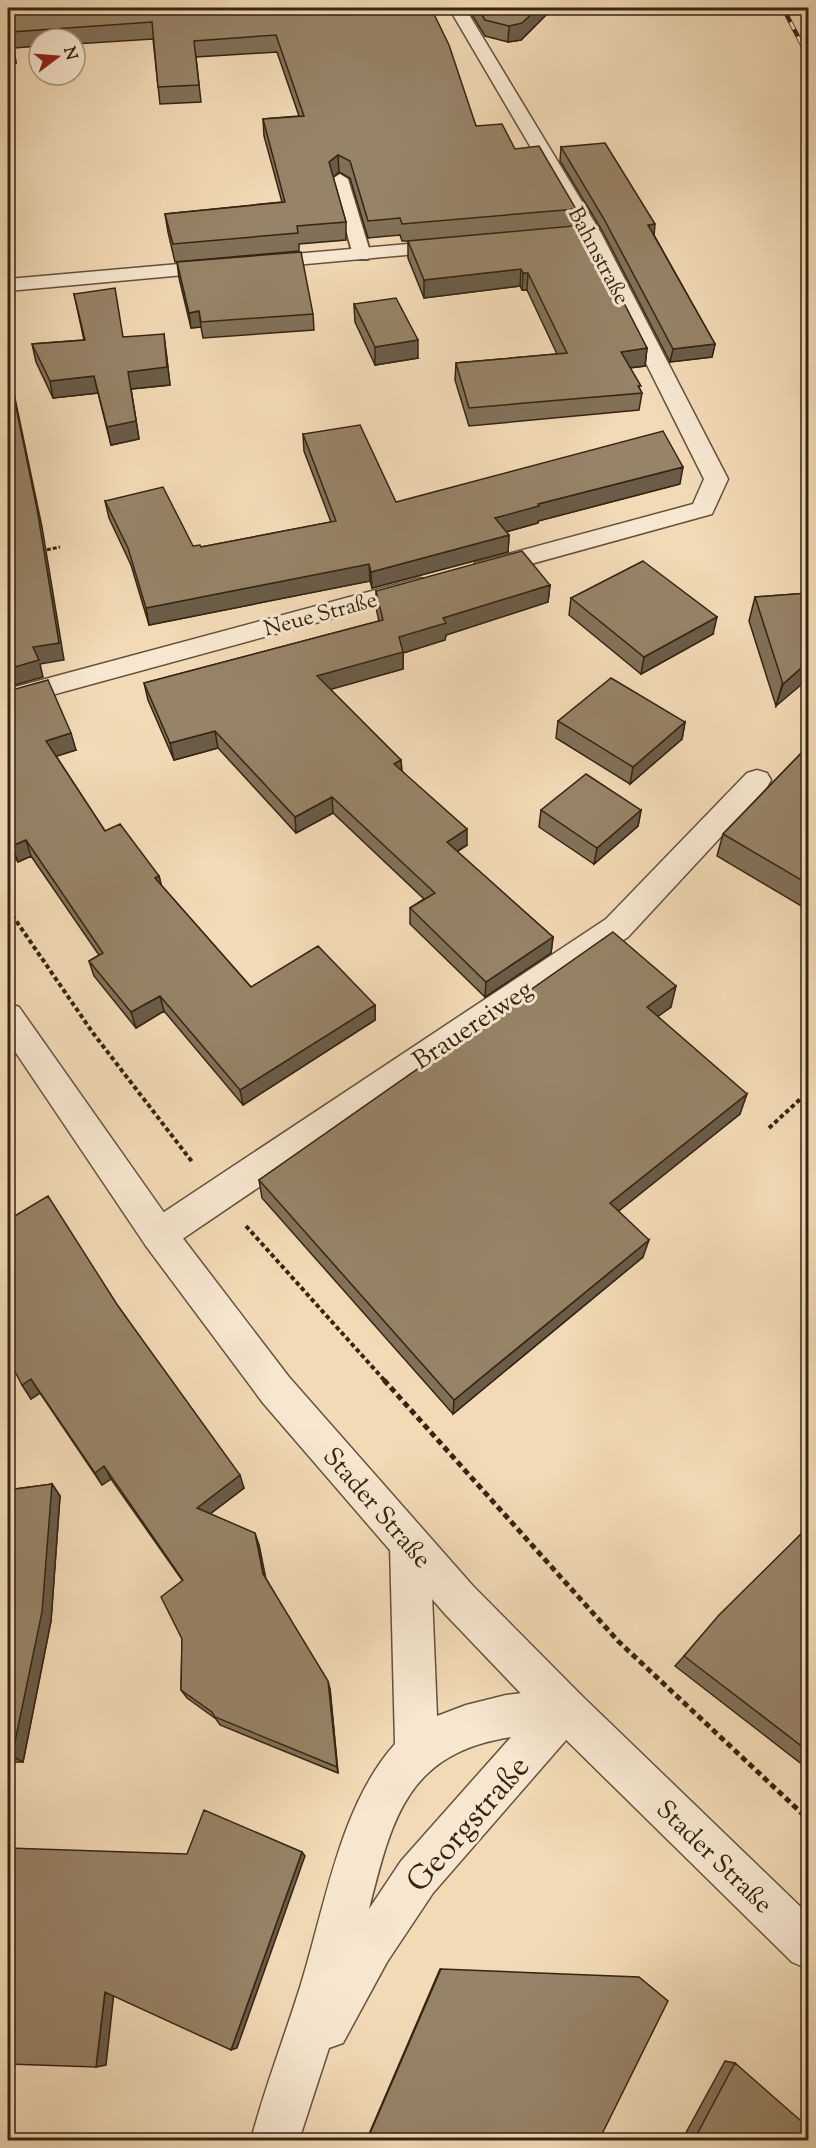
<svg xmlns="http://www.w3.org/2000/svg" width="816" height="2148" font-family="'Sorts Mill Goudy',serif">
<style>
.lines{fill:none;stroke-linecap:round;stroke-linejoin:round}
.service-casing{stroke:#64523b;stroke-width:4}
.minor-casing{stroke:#64523b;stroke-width:3}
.tertiary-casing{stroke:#64523b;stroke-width:3}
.path-far2{stroke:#352512;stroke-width:3;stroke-dasharray:4 2;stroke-linecap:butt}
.path-far1{stroke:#352512;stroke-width:4;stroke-dasharray:4.5 3;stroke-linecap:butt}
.path{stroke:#352512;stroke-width:5;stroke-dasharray:6 4;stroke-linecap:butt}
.service{fill:#f7e7d0;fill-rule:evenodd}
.minor{fill:#f7e7d0;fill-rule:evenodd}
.tertiary{fill:#f7e7d0;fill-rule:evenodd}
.rail-casing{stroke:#352512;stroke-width:4.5}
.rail{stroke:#f7e7d0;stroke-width:3;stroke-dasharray:8;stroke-linecap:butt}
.wall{fill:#827159;stroke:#352512;stroke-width:1.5}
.shaded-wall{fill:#6a5c48;stroke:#352512;stroke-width:1.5}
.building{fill:#978367;stroke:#352512;stroke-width:1.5}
.labels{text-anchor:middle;stroke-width:6;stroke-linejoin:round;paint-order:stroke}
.far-street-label{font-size:22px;fill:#352512;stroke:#f7e7d0}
.street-label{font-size:26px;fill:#352512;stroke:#f7e7d0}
.near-street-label{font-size:32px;fill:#352512;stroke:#f7e7d0}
</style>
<rect width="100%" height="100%" fill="#f2dab6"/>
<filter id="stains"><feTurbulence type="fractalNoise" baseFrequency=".00333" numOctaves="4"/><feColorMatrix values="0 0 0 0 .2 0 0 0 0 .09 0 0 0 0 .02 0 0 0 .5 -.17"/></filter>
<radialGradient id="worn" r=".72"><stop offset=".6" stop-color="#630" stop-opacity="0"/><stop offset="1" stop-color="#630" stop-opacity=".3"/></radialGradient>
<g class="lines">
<defs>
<path id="service" d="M 340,174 L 348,179 L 371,255 L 368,259 L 356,259 L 353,255 L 332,179 Z"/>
<path id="minor" d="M 449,8 L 465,8 L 601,233 L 728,479 L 712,514 L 484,577 L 475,575 L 471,569 L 475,563 L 693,504 L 704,479 L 581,233 Z
M 454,240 L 461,242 L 464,246 L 461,250 L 8,291 L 8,279 Z
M 420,578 L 429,580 L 433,586 L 429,592 L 8,707 L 8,689 Z
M 757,770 L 767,773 L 771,780 L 767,787 L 628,937 L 172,1246 L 159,1251 L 146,1246 L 141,1235 L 146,1224 L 606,919 L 747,773 Z
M 410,1525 L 424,1531 L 430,1545 L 437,1716 L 466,1705 L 506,1695 L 565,1688 L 580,1694 L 586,1709 L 580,1724 L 433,1893 L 387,1962 L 343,2043 L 329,2048 L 299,2140 L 251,2140 C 264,2089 285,2036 301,1984 C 325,1907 340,1805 395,1744 L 390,1545 L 396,1531 ZM 511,1737 L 401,1861 L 369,1909 C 392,1818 407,1753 511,1737 Z"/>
<path id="tertiary" d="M 8,1003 L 19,1007 L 172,1224 L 289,1377 L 473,1586 L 580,1694 L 808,1914 L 808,1969 L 792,1962 L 550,1724 L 445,1614 L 263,1403 L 146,1246 L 8,1041 Z"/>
</defs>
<use href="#service" class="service-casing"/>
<use href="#minor" class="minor-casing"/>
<use href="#tertiary" class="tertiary-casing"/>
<path class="path-far2" d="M 41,551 L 60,547"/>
<path class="path-far1" d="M 8,909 L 93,1033 L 193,1163
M 769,1128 L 808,1092
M 246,1226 L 385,1381"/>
<path class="path" d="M 384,1380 L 618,1641 L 808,1819"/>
<use href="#service" class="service"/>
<use href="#minor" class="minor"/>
<use href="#tertiary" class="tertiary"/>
<defs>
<path id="rail" d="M 783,8 L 808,56"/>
</defs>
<use href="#rail" class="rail-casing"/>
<use href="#rail" class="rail"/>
</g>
<path class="wall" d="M 8,8 L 431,8 L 476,126 L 515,149 L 576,209 L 574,226 L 647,348 L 645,366 L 630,368 L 642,393 L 639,410 L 469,426 L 455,380 L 456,363 L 557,354 L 527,290 L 522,290 L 520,286 L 424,298 L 408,258 L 408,241 L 402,241 L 400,235 L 368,238 L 350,178 L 339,172 L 333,177 L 346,222 L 346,240 L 299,244 L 299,251 L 175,262 L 168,232 L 165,214 L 282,202 L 264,136 L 263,119 L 299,116 L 277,52 L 196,57 L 201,102 L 160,104 L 153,39 L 75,44 L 75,39 L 39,39 L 39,46 L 14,48 L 16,63 L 8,64 Z
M 472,8 L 550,8 L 550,11 L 521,40 L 508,42 L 485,36 L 472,15 Z
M 561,147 L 654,235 L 715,344 L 712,357 L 670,362 L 603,232 L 560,161 Z
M 177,262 L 313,314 L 314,330 L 203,338 L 201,327 L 191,328 L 179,278 Z
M 74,294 L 123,337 L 166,351 L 170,385 L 131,389 L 139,439 L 111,445 L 98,393 L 53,398 L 36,362 L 32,344 L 84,340 Z
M 354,304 L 418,358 L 375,365 L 355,322 Z
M 303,434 L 396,502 L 680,484 L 538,521 L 538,523 L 506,532 L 509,535 L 508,552 L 372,588 L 370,581 L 149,625 L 131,565 L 109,518 L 105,501 L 193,546 L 201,547 L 331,522 L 304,451 Z
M 550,585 L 548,602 L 446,635 L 445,640 L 403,653 L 403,669 L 330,689 L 401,760 L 402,771 L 467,845 L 457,852 L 553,937 L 551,953 L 485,997 L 410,924 L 410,908 L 424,899 L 333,813 L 296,833 L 218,748 L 174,760 L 148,700 L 144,683 L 379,621 L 376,608 L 376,591 Z
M 808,593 L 776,706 L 749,621 L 755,597 Z
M 571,598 L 713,634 L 641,674 L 569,615 Z
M 8,691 L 76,750 L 56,756 L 105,831 L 159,876 L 161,885 L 251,987 L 375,1005 L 375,1020 L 243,1105 L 164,1011 L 136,1028 L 94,976 L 89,961 L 99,955 L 31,856 L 18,862 L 8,846 Z
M 558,721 L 685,722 L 682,739 L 630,784 L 556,738 Z
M 808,746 L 808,910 L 717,856 L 723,834 Z
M 541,810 L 641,810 L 638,826 L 594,864 L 539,827 Z
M 671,1007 L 657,1016 L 740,1114 L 618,1211 L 643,1257 L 453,1414 L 262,1198 L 259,1180 Z
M 118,1306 L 244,1488 L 210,1514 L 259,1545 L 265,1577 L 330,1689 L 338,1773 L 220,1725 L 216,1719 L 187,1698 L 181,1690 L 182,1639 L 182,1580 L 111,1479 L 102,1485 L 40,1393 L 31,1399 L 22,1385 Z
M 52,1484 L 60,1496 L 51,1621 L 23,1762 L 8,1762 L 8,1490 Z
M 808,1527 L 808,1769 L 675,1666 L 684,1656 Z
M 440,1969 L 441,1969 L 368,2138 L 369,2134 Z
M 725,2061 L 735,2063 L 808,2140 L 682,2140 Z"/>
<path class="shaded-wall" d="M 538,8 L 550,8 L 550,11 L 521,40 L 508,42 L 509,26 Z
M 11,32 L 16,63 L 8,64 L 8,87 L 8,47 Z
M 338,155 L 339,172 L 330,180 L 329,162 Z
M 655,224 L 654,237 L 648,225 Z
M 521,269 L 520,286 L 424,298 L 424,280 Z
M 523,273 L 528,273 L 527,290 L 522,290 Z
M 199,311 L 201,327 L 191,328 L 189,313 Z
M 164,334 L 170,385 L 131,389 L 139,439 L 111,445 L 107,427 L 128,372 Z
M 418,340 L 418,358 L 375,365 L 375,347 Z
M 715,344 L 712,357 L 670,362 L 673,349 Z
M 647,348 L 645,366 L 619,369 L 621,352 Z
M 8,365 L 42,527 L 64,660 L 40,664 L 43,677 L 8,687 L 8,669 L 33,647 Z
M 94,376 L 98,393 L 53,398 L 50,381 Z
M 683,467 L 680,484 L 538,521 L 538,523 L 494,535 L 495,518 L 538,504 Z
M 509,535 L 508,552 L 372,588 L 371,572 Z
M 369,564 L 370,581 L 149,625 L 146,608 Z
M 550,585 L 548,602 L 446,635 L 445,640 L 403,653 L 403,669 L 318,693 L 317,676 L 399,637 L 443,618 Z
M 717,617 L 713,634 L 641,674 L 644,657 Z
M 808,662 L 808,679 L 776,706 L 783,684 Z
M 685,722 L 682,739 L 630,784 L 633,767 Z
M 215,731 L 218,748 L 174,760 L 170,743 Z
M 71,733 L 76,750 L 51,758 L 46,741 Z
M 401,760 L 402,777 L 394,764 Z
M 332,797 L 333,813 L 296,833 L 295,817 Z
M 641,810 L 638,826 L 594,864 L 597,848 Z
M 467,829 L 467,845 L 446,858 L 447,842 Z
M 26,840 L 31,856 L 18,862 L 12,846 Z
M 159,876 L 163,892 L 155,878 Z
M 553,937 L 551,953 L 485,997 L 486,982 Z
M 676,986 L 671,1007 L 642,1028 L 647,1007 Z
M 160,996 L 164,1011 L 136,1028 L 131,1012 Z
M 375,1005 L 375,1020 L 243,1105 L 240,1090 Z
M 747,1094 L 740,1114 L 606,1221 L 610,1203 Z
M 649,1240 L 643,1257 L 453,1414 L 454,1400 Z
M 31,1379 L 40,1393 L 31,1399 L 22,1385 Z
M 104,1466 L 111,1479 L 102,1485 L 95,1473 Z
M 240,1475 L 244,1488 L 202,1520 L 197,1508 Z
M 52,1484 L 60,1496 L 51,1621 L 23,1762 L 12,1756 Z
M 255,1533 L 259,1545 L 267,1584 L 263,1574 Z
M 328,1681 L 330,1689 L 338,1773 L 337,1767 Z
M 302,1852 L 305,1856 L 237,2048 L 231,2050 Z
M 105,1992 L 114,1992 L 106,2065 L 96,2067 Z"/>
<path class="building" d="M 8,8 L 431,8 L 449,45 L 476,126 L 502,124 L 515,149 L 539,146 L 576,209 L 402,224 L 400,218 L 368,221 L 350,161 L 338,155 L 329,162 L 346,222 L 297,226 L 298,233 L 173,244 L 165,214 L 285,202 L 263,119 L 304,116 L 276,35 L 194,41 L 199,85 L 158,87 L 152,22 L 11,32 L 12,46 L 8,47 Z
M 478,8 L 538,8 L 522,23 L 509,26 L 485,20 Z
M 605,143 L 655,224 L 648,225 L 715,344 L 673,349 L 604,219 L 561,147 Z
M 584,225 L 647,348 L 621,352 L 641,386 L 638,386 L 642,393 L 469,408 L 456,363 L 567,353 L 528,273 L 523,273 L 521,269 L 424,280 L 408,241 Z
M 301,252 L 313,314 L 201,322 L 199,311 L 189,313 L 177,262 Z
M 115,288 L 123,337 L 164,334 L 167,367 L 128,372 L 136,421 L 107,427 L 94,376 L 50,381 L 32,344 L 85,340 L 74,294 Z
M 396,298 L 418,340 L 375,347 L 354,304 Z
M 8,368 L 37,509 L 59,643 L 33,647 L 39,660 L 8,669 Z
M 360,425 L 396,502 L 663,431 L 683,467 L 538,504 L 539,506 L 495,518 L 509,535 L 371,572 L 369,564 L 146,608 L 128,548 L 105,501 L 163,487 L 193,546 L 200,545 L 201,547 L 336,521 L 303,434 Z
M 522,551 L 550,585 L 443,618 L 446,623 L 399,637 L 403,652 L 317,676 L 401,760 L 394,764 L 467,829 L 447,842 L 553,937 L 486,982 L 410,908 L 435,893 L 332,797 L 295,817 L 215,731 L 170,743 L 144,683 L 383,620 L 376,591 Z
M 643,561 L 717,617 L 644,657 L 571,598 Z
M 808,593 L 808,662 L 783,684 L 755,597 Z
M 611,678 L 685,722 L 633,767 L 558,721 Z
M 48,680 L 71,733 L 46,741 L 105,831 L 120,824 L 159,876 L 155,878 L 251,987 L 318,946 L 375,1005 L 240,1090 L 160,996 L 131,1012 L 89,961 L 103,953 L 26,840 L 12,846 L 8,838 L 8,691 Z
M 808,746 L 808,884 L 723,834 Z
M 586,774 L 641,810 L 597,848 L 541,810 Z
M 613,932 L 676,986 L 647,1007 L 747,1094 L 610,1203 L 649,1240 L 454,1400 L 259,1180 Z
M 48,1196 L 118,1306 L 240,1475 L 197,1508 L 255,1533 L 263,1574 L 328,1681 L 337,1767 L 215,1717 L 212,1712 L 181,1690 L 182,1639 L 161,1597 L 183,1580 L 104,1466 L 95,1473 L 31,1379 L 22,1385 L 8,1358 L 8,1220 Z
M 52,1484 L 42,1612 L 12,1756 L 8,1756 L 8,1490 Z
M 808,1527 L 808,1751 L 684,1656 L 719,1615 Z
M 204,1810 L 302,1852 L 231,2050 L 105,1992 L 96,2067 L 8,2064 L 8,1848 L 187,1854 Z
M 441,1969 L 639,1977 L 668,2001 L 599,2140 L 372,2140 L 368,2138 Z
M 735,2063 L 808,2127 L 808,2140 L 694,2140 Z"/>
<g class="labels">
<g class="far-street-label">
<text transform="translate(600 255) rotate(62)" y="8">Bahnstraße</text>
<text transform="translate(320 613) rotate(-15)" y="8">Neue Straße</text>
</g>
<g class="street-label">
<text transform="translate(472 1024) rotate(-34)" y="9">Brauereiweg</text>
<text transform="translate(378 1507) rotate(49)" y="9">Stader Straße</text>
<text transform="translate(715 1856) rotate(44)" y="9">Stader Straße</text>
</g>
<g class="near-street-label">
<text transform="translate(467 1823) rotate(-49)" y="11">Georgstraße</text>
</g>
</g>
<rect width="816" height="2148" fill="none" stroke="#f2dab6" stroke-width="30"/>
<rect x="9" y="9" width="798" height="2130" fill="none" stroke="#352512" stroke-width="3"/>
<rect x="15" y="15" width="786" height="2118" fill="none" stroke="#352512" stroke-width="1.5"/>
<g transform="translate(57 57) rotate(74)"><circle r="28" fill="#f7e7d0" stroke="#a99984" stroke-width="1.5"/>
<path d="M0-4.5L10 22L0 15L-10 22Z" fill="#8f2418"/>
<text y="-9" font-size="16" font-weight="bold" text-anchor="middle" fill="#352512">N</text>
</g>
<rect width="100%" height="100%" filter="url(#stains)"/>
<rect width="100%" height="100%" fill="url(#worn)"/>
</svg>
